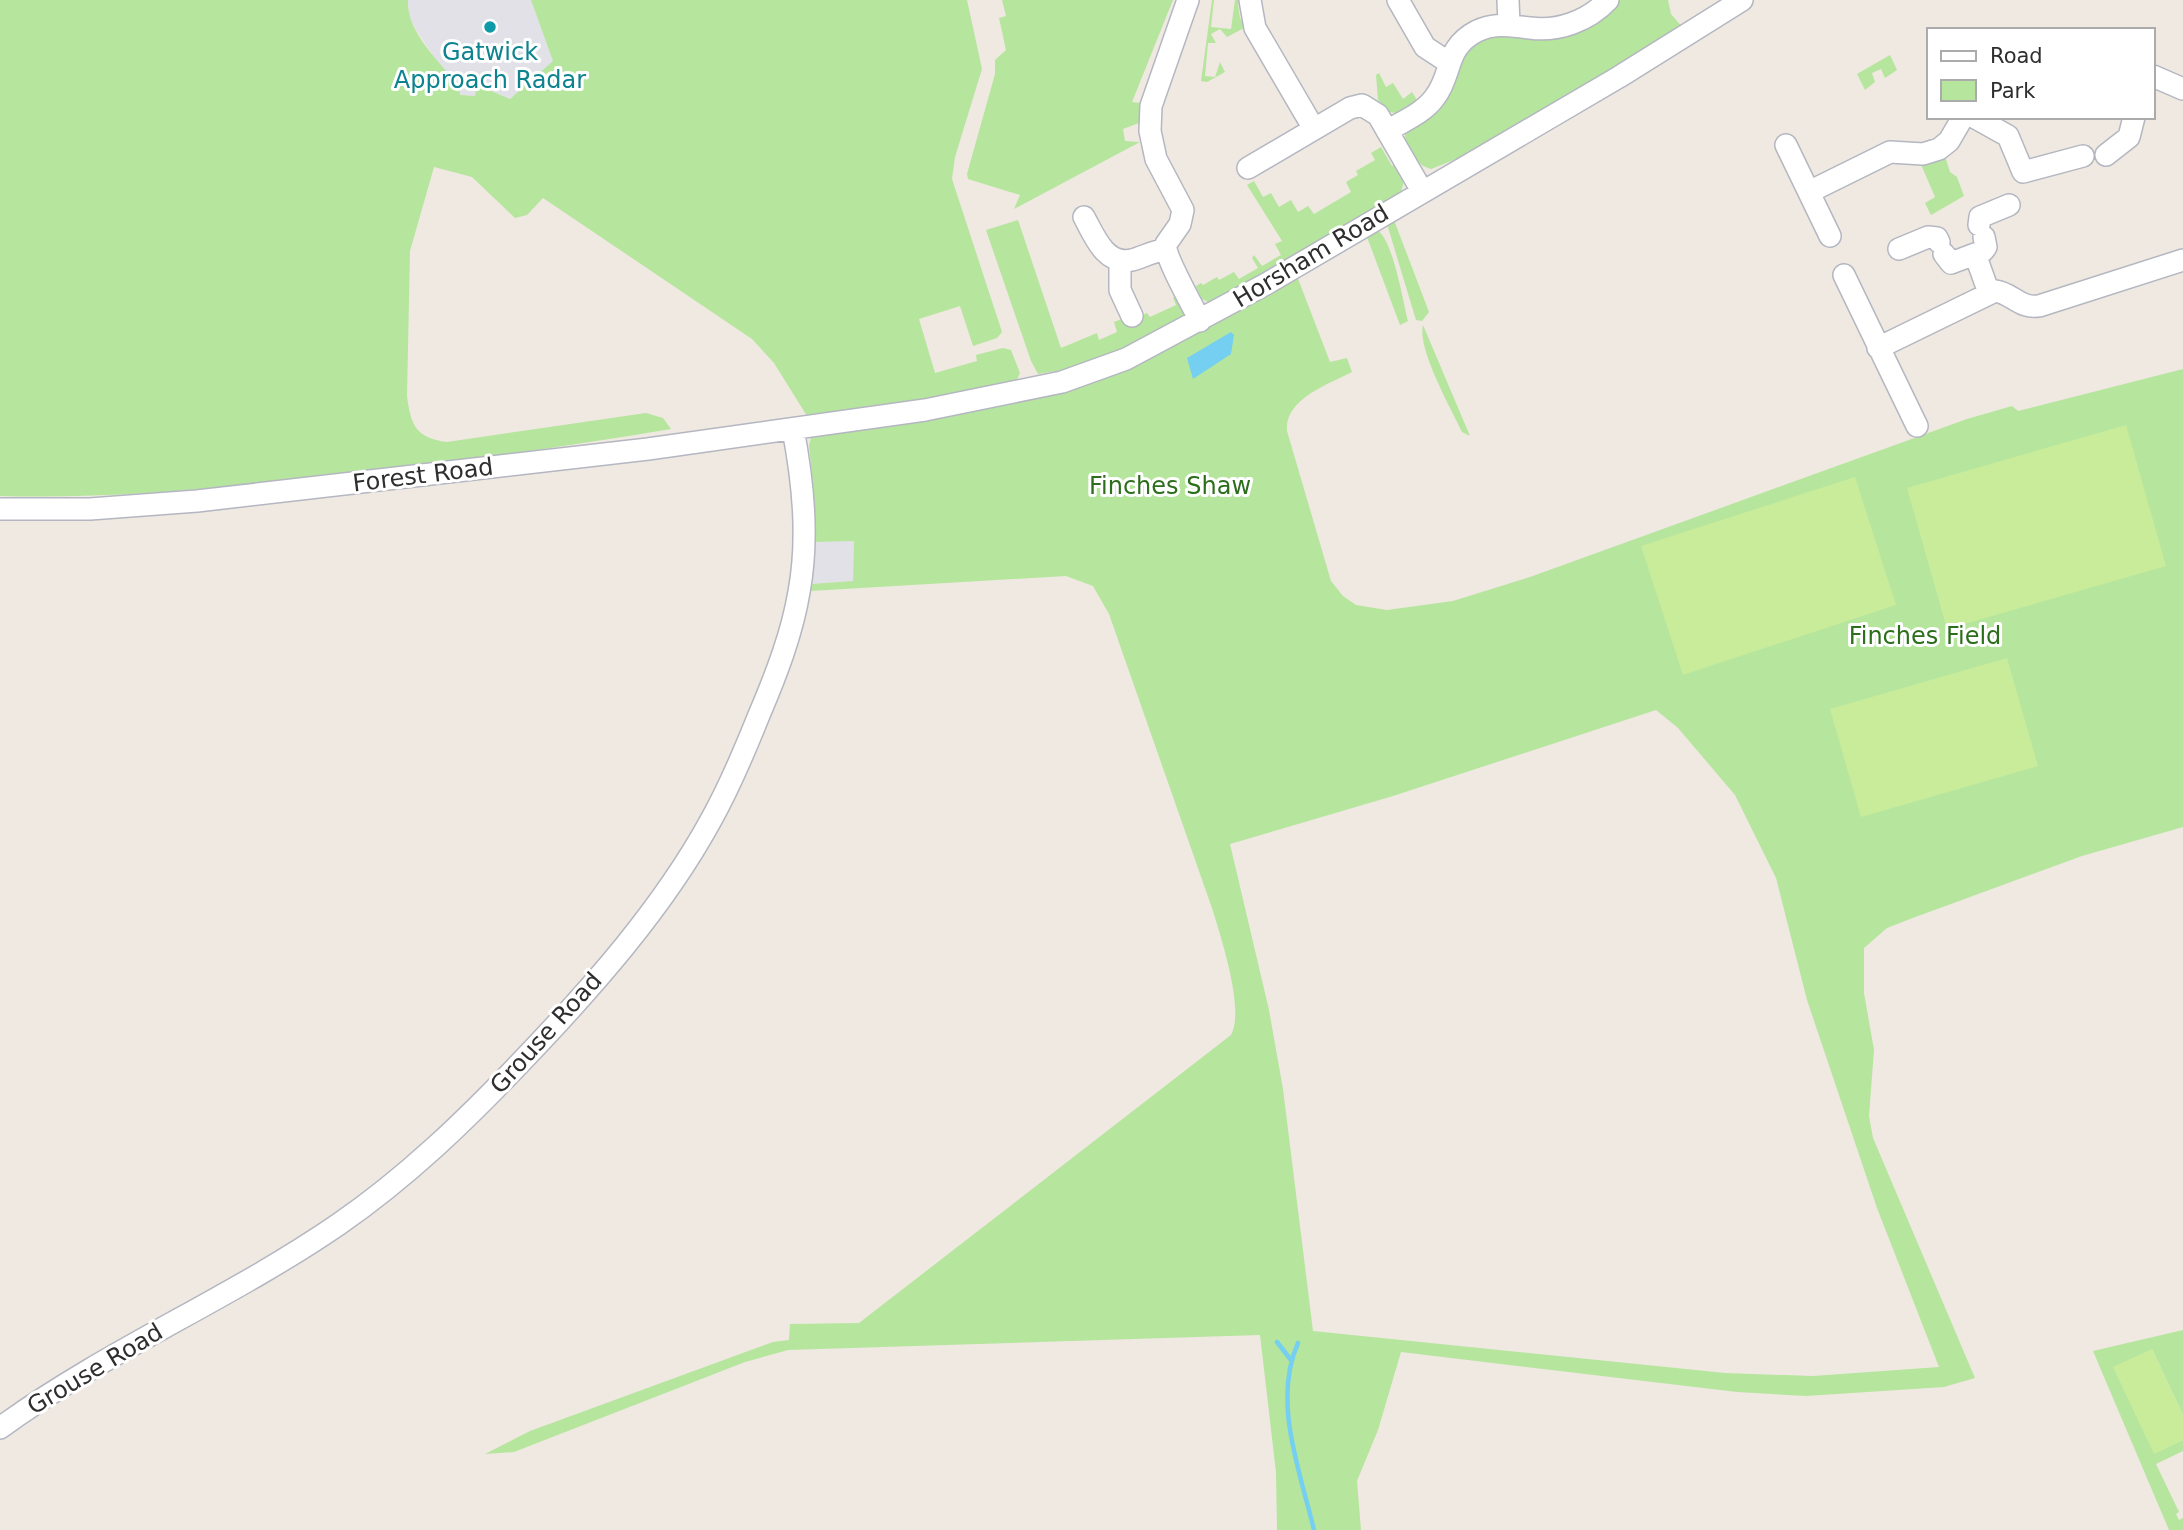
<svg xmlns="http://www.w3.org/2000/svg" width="2183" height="1530" font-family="'DejaVu Sans',sans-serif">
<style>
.industrial{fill:#e3e1e8}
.green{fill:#b6e59e;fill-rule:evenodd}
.pitch{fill:#c9ec9a}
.water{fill:#75cff0}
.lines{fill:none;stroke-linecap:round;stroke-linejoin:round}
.stream{stroke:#75cff0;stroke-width:4.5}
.minor-casing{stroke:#b4b7c1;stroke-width:24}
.minor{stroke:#fff;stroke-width:21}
.culture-dot{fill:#0f9aa8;stroke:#fff;stroke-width:2.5}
.labels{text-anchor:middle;stroke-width:6;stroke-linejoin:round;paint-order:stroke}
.culture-label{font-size:24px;fill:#0d838f;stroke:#fff}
.street-label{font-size:24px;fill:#2e2e2e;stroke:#fff}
.park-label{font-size:24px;fill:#2c6e1b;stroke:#fff}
</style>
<rect width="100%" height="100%" fill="#efe9e1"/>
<path class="industrial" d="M 408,0 L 531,0 L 554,61 L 510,99 L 477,85 L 475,96 L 459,95 L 415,28 L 409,16 Z
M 854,540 L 853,581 L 811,584 L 814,542 Z"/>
<path class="green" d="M 0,0 L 408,0 C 406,32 440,62 459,86 L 460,95 L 475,96 L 477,85 L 510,99 L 553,61 L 531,0 L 967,0 L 982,69 L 955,157 L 952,179 L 1002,332 L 997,338 L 973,346 L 960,306 L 919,319 L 935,373 L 977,361 L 976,355 L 1003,348 L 1011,350 L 1020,373 L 1007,402 L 1297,276 L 1330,362 L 1347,358 L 1352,372 C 1329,384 1284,399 1287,431 L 1331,581 L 1343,596 L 1356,605 L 1387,610 L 1453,601 L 1530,577 L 1967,419 L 2012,406 L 2018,411 L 2183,369 L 2183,827 L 2082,856 L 1910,919 L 1887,928 L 1864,948 L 1864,993 L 1874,1050 L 1869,1116 L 1873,1138 L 1975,1378 L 1944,1387 L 1806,1396 L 1737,1392 L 1401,1352 L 1378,1430 L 1357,1481 L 1361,1530 L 1277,1530 L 1276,1472 L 1260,1335 L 788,1350 L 745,1362 L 514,1452 L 485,1454 L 530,1431 L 773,1342 L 789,1340 L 790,1324 L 859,1323 L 1231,1035 C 1245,1010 1221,938 1213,911 L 1109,614 L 1093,586 L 1066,576 L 810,591 L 811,584 L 853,581 L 854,541 L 814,542 L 814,496 L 809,445 L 811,438 L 817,432 L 774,363 L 752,339 L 543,198 L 527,215 L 515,218 L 472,177 L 434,167 L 410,251 L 407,396 C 411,426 416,438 447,442 L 646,413 L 663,418 L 671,429 C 554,449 436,464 318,477 C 212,489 107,499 0,496 ZM 1656,710 L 1678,728 L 1735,795 L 1776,878 L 1807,1000 L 1877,1208 L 1939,1367 L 1813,1376 L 1725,1373 L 1313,1331 L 1283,1089 L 1269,1010 L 1230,844 L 1393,796 Z
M 1002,0 L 1173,0 L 1132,102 L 1141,103 L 1139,123 L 1123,129 L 1125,141 L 1140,142 L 1014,209 L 1020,195 L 968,179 L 967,174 L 995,74 L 995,60 L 1006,50 L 999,18 L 1006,16 Z
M 1212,0 L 1214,0 L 1211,27 L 1231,29 L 1235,0 L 1241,0 L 1238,4 L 1240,18 L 1246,27 L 1227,37 L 1220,29 L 1211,34 L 1216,43 L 1208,43 L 1205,76 L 1215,77 L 1220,62 L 1225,72 L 1207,82 L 1201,81 Z
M 1614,0 L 1668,0 L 1671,14 L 1684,29 L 1463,160 L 1456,159 L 1431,169 C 1416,165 1406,150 1405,135 C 1420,117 1442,113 1452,90 L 1447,87 L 1455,61 L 1479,37 L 1529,34 Z
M 1890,55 L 1897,70 L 1885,78 L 1881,69 L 1872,73 L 1875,82 L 1865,90 L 1857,74 Z
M 1379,73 L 1386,87 L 1393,83 L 1403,99 L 1412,92 L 1417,100 L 1396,113 L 1389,112 L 1378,100 L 1376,75 Z
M 1381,147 L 1392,166 L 1397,163 L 1405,177 L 1400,196 L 1211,304 L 1201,298 L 1196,286 L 1201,283 L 1203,285 L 1217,277 L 1219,280 L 1234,272 L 1239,279 L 1258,268 L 1252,258 L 1254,255 L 1262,266 L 1281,255 L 1275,244 L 1282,241 L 1247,185 L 1254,181 L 1263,197 L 1271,193 L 1279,207 L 1291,200 L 1298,212 L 1308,206 L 1314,214 L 1351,192 L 1346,182 L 1358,175 L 1356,171 L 1375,160 L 1371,153 Z
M 1945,156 L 1950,172 L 1957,177 L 1964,196 L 1931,215 L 1925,203 L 1935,197 L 1920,162 Z
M 1018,220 L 1061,348 L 1097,333 L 1099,340 L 1117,332 L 1114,322 L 1124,318 L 1126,323 L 1147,313 L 1150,317 L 1176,305 L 1173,298 L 1178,295 L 1184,317 L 1100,364 L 1038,374 L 1031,361 L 986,230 Z
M 1394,220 L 1429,312 L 1422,321 L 1416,320 L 1387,224 Z
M 1377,230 C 1393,239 1403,302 1408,321 L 1400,325 L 1367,237 Z
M 1423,325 L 1470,436 L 1462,432 C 1451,408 1417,349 1423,325 Z
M 2183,1330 L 2183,1415 L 2152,1349 L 2154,1453 L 2183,1440 L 2183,1451 L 2156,1464 L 2179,1512 L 2176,1514 L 2179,1520 L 2183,1518 L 2183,1530 L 2169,1530 L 2093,1351 Z"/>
<path class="pitch" d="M 2126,425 L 2166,566 L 1947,629 L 1907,488 Z
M 1855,477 L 1896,605 L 1683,675 L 1641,546 Z
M 2007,658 L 2038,766 L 1861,817 L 1830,709 Z
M 2152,1349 L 2183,1415 L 2183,1440 L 2154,1454 L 2113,1367 Z"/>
<path class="water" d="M 1231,332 L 1234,335 L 1231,354 L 1193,379 L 1187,358 Z"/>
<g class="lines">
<path class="stream" d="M 1277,1342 L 1291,1360
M 1298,1343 C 1272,1401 1300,1471 1314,1530"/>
<defs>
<path id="minor" d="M 1188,0 L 1151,106 L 1150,131 L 1156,159 L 1183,210 L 1180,224 L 1166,244 C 1164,256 1193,306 1200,321
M 1250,0 L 1255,28 L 1314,129
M 1398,0 L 1425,47 L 1448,62
M 1508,0 L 1509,24
M 2153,76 L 2183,89
M 1974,117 L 2008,136 L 2023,172 L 2083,156
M 1387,131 C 1403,121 1424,113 1435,97 C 1453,74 1444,48 1477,31 C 1496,22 1510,26 1530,28 C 1558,32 1588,21 1608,0
M 1786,145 L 1830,236
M 2106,155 L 2129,137 L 2134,117
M 1248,168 L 1350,108 L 1362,105 L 1378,115 L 1422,191
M 1809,192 L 1890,152 L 1923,154 L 1939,149 L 1949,141 L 1963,117
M 1084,217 C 1094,235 1105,266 1132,260 C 1143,257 1153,251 1165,250
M 1979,225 L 1980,217 L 2009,205
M 1899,249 L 1928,237 L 1937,238 L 1939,242
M 1944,254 L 1951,263 L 1983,251 L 1986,247 L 1984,237
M 1975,254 L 1989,293
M 1120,260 L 1120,290 L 1132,316
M 1844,275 L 1917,426
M 1878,348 L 1995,291 C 2012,293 2020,309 2039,306 L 2183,260
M 0,509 L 90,509 L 197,501 L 648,449 L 925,410 L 1062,382 L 1126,359 L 1266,284 L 1619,77 L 1742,0
M 0,1428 C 107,1350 230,1299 339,1224 C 407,1177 465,1121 522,1061 C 591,989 663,908 711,820 C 730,786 745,750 759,715 C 776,675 792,634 799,592 C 809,538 803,482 793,429"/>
</defs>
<use href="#minor" class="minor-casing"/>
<use href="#minor" class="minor"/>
</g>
<circle class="culture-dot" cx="490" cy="27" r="7"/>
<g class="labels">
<g class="culture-label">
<text x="490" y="60">Gatwick<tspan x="490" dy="28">Approach Radar</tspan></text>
</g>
<g class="street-label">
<text transform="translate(1311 256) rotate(-31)" y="8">Horsham Road</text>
<text transform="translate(423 475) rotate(-7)" y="8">Forest Road</text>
<text transform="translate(546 1033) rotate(-48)" y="8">Grouse Road</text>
<text transform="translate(95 1369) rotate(-31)" y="8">Grouse Road</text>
</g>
<g class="park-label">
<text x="1170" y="494">Finches Shaw</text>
<text x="1925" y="644">Finches Field</text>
</g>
</g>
<rect x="1927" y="28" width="228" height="91" fill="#ffffff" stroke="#ababab" stroke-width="2"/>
<rect x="1941" y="51" width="35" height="10" fill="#ffffff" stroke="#ababab" stroke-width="2"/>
<text x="1990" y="63" font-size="21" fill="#2e2e2e">Road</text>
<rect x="1941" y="80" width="35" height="21" fill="#b6e59e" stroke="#ababab" stroke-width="2"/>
<text x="1990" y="98" font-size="21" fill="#2e2e2e">Park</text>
</svg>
